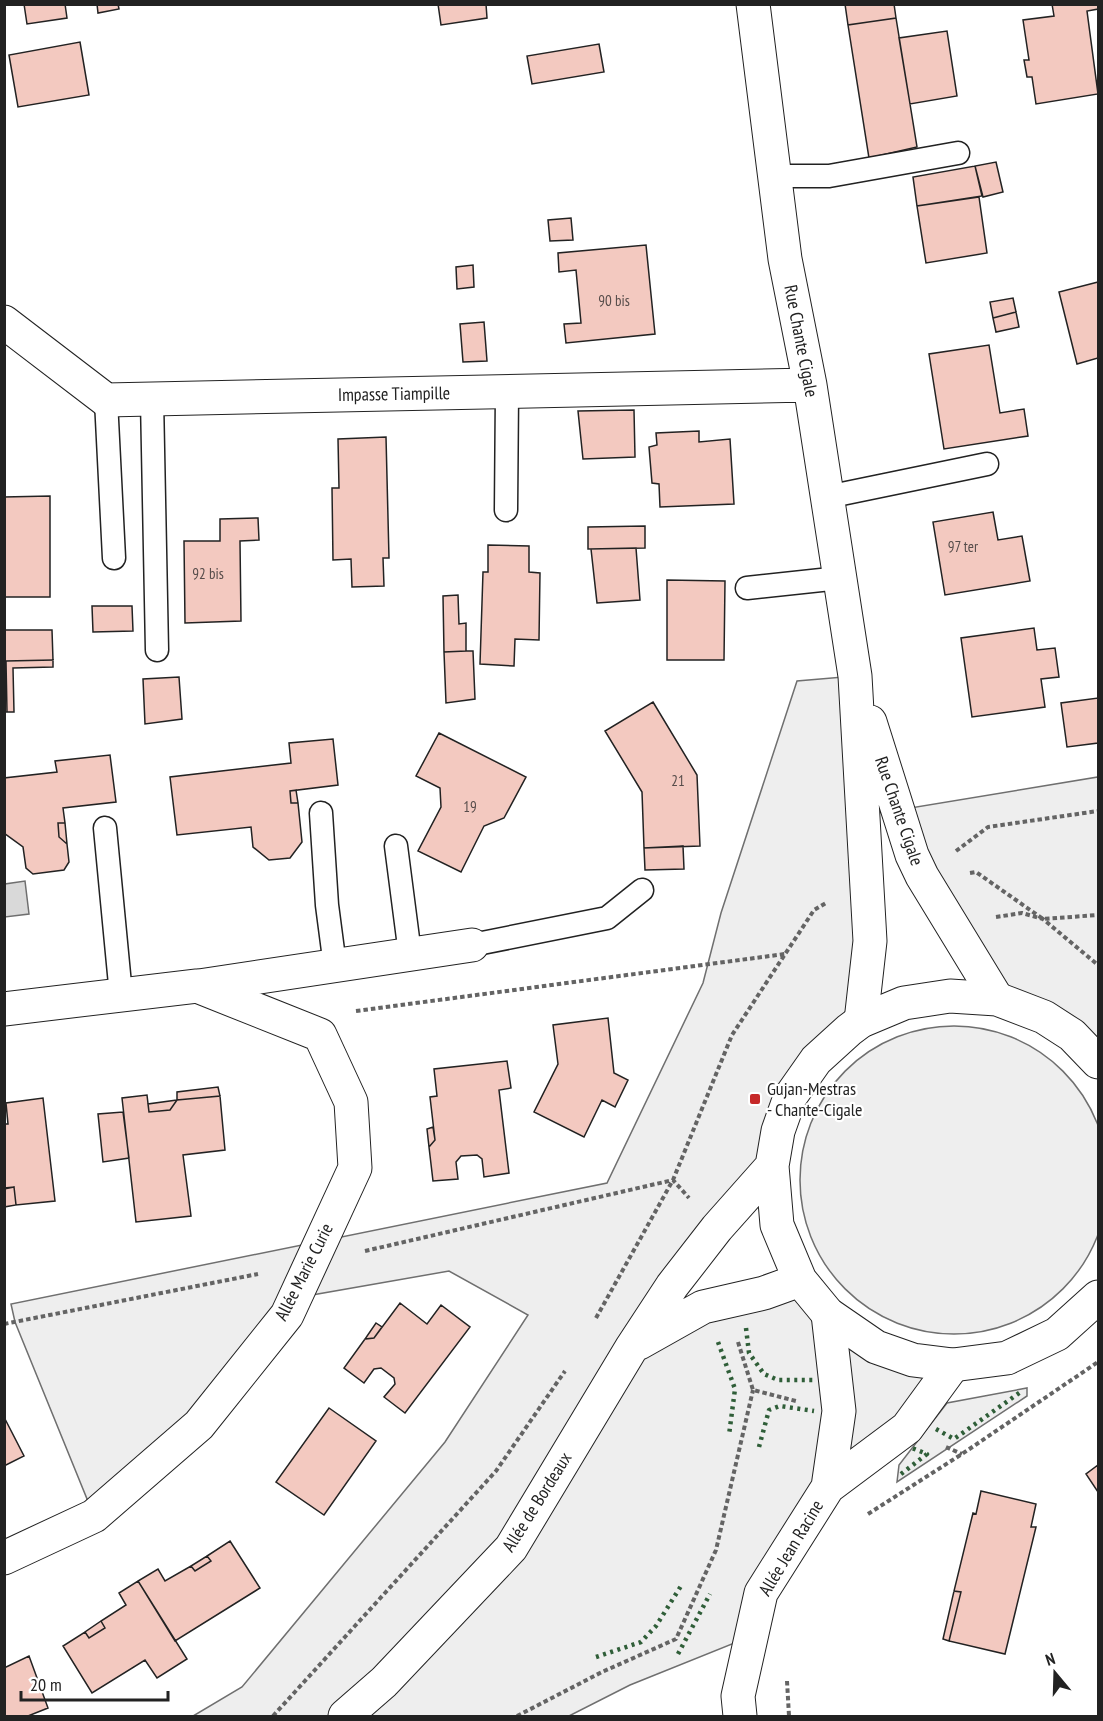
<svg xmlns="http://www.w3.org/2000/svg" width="1103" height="1721" font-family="'PT Sans Narrow',sans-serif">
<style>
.green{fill:#eee;stroke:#6f6f6f;stroke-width:1.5}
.water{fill:#d9d9d9;stroke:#6f6f6f;stroke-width:1.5}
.building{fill:#f3c9c0;stroke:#222;stroke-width:1.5}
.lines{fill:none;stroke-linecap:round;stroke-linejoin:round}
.lane-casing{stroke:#222;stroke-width:25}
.street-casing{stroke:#222;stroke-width:35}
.secondary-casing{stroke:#222;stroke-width:35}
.path{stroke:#646464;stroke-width:4;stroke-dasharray:4.5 3;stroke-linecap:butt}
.lane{stroke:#fff;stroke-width:22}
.street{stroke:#fff;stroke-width:33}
.secondary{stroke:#fff;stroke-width:33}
.hedge{stroke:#2f5e38;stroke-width:4.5;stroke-dasharray:3 4.5;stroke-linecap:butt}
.poi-dot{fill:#c62828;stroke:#fff;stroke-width:2}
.labels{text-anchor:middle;stroke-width:4.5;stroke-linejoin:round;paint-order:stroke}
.number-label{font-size:15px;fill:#564c4a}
.street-label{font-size:18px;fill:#222;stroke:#fff}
.poi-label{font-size:18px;fill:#222;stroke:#fff;text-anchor:start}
</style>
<rect width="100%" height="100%" fill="#fff"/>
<path class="green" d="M 855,676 L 861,1021 L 816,1060 L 772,1166 L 633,1346 L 800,1280 L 828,1314 L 953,1365 L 828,1487 L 752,1636 L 630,1685 L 569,1716 L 193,1716 L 242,1687 L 445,1442 L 528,1315 L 449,1271 L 295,1298 L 94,1516 L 15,1322 L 11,1304 L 607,1183 L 703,983 L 721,913 L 797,681 Z
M 1098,777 L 1098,1057 L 997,999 L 898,810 Z
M800 1180a154 154 0 1 1 308 0a154 154 0 1 1-308 0Z
M 1027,1388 L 1027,1396 L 897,1482 L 899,1465 L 947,1403 Z"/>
<path class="water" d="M 25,881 L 29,914 L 5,917 L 5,884 Z"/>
<path class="building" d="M 24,4 L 65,4 L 67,18 L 27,24 Z
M 97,4 L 118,4 L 119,9 L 98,13 Z
M 438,4 L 486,4 L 487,18 L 441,25 Z
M 845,4 L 894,4 L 896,18 L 848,25 Z
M 1052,4 L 1098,4 L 1098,9 L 1087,11 L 1098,94 L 1036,104 L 1032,77 L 1027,77 L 1024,60 L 1029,60 L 1023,20 L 1054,16 Z
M 896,18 L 917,147 L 869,158 L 848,25 Z
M 947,31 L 957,96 L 910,104 L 899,38 Z
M 80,42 L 89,95 L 18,107 L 9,55 Z
M 599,44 L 604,72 L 532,84 L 527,56 Z
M 996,162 L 1003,192 L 983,197 L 975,166 Z
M 975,166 L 982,196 L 917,206 L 913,177 Z
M 979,197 L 987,253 L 926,263 L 917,206 Z
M 571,218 L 573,240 L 550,241 L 548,220 Z
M 646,245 L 655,334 L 566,343 L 564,324 L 581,323 L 576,270 L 559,272 L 558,253 Z
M 473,265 L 474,287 L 457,289 L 456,267 Z
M 1098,282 L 1098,358 L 1077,364 L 1059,292 Z
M 1013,298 L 1016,312 L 993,318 L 990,302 Z
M 1016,312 L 1019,327 L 996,332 L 993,318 Z
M 484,322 L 487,361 L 463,362 L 460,324 Z
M 989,345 L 1000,413 L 1024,409 L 1028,436 L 944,449 L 929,354 Z
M 634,410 L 635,457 L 583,459 L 578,411 Z
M 699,431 L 699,442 L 730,439 L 734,504 L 660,507 L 659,484 L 652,483 L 649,447 L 657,445 L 656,433 Z
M 386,437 L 389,558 L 383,558 L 384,586 L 352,587 L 351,559 L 333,560 L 332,488 L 339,488 L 338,439 Z
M 50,496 L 50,597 L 4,597 L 4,497 Z
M 993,512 L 998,540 L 1022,536 L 1030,581 L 945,595 L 933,522 Z
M 258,518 L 259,540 L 240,541 L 241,621 L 185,623 L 184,541 L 220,541 L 220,519 Z
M 645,526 L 645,548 L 588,549 L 588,527 Z
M 488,545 L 529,546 L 529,572 L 540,573 L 539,640 L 515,639 L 514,666 L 480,664 L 483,572 L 488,572 Z
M 636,548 L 640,600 L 597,603 L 591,549 Z
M 667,580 L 725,581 L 724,660 L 667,660 Z
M 458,595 L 459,624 L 466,623 L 466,651 L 444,652 L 443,596 Z
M 92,606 L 132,606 L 133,631 L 93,632 Z
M 1034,628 L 1037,650 L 1055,648 L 1059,677 L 1041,679 L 1045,707 L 972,717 L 961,638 Z
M 4,630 L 52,630 L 53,660 L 6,661 L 7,712 L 4,712 Z
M 466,651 L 473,651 L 475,699 L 446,703 L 444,652 Z
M 53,660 L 53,667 L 13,668 L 14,712 L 7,712 L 6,661 Z
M 179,677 L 182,719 L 145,724 L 143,679 Z
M 1098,698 L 1098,743 L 1067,747 L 1061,703 Z
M 653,702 L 697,775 L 700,846 L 644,848 L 642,792 L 605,731 Z
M 439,733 L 526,777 L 504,818 L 484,826 L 461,872 L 418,851 L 441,807 L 440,788 L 416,776 Z
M 333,739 L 338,785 L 290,791 L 291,803 L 298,803 L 302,842 L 290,858 L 269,860 L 253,847 L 251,827 L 177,835 L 170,777 L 291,763 L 289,743 Z
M 110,755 L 116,802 L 63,808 L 65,823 L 58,823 L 59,837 L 67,844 L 69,862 L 64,870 L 33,874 L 26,868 L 23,847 L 4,833 L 4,778 L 57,772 L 55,761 Z
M 296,790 L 298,803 L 291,803 L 290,791 Z
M 58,823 L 65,823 L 67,844 L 59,837 Z
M 683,846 L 684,869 L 645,870 L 644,848 Z
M 608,1018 L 614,1073 L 628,1080 L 615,1107 L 602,1100 L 584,1137 L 534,1112 L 558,1064 L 553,1025 Z
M 507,1061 L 511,1088 L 499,1090 L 509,1173 L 484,1177 L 482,1159 L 477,1155 L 461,1156 L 456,1162 L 458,1179 L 433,1181 L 429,1147 L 435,1140 L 430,1097 L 437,1096 L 434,1069 Z
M 218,1087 L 220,1096 L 177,1100 L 177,1092 Z
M 147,1095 L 149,1112 L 170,1110 L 177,1100 L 220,1096 L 225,1150 L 183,1155 L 191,1216 L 136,1222 L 122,1098 Z
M 43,1098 L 55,1201 L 16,1205 L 14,1187 L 4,1188 L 4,1124 L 8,1124 L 6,1103 Z
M 177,1100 L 170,1110 L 149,1112 L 148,1104 Z
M 123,1112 L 129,1158 L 103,1162 L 98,1114 Z
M 433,1127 L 435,1140 L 429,1147 L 427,1129 Z
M 14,1187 L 16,1205 L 4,1207 L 4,1189 Z
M 400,1303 L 427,1324 L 441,1305 L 470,1327 L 405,1413 L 384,1397 L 395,1384 L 394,1378 L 381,1368 L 374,1369 L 364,1383 L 344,1368 L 365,1339 L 374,1338 Z
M 376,1323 L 382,1327 L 374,1338 L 365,1339 Z
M 329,1408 L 376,1441 L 324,1515 L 276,1482 Z
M 4,1417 L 24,1456 L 4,1466 Z
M 1098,1465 L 1098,1492 L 1086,1474 Z
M 981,1491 L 1036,1504 L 1031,1527 L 1036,1527 L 1005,1654 L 949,1641 L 961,1592 L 954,1591 L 973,1513 L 976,1514 Z
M 230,1541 L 260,1588 L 175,1641 L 138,1581 L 158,1569 L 165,1581 L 191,1566 L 195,1571 L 211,1561 L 207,1556 Z
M 207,1556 L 211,1561 L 195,1571 L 191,1566 Z
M 138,1581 L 187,1659 L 157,1678 L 145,1660 L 92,1693 L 63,1646 L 85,1632 L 89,1638 L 105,1628 L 101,1621 L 126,1605 L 119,1593 Z
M 954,1591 L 961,1592 L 949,1641 L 943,1639 Z
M 101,1621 L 105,1628 L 89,1638 L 85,1632 Z
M 29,1656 L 48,1708 L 28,1716 L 4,1716 L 4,1668 Z"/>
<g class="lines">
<defs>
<path id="lane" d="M 774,179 L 783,176 L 829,176 L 958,153
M 152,399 L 157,650
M 106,400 L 114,558
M 827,497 L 987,464
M 506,510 L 507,392
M 747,588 L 840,578
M 321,813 L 327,905 L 335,966
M 105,828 L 121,995
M 396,846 L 410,954
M 472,945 L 607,918 L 642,890"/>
<path id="street" d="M 753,4 L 785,259 L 810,385 L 855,676 L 870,941 L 861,1021
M 4,322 L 106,400 L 810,385
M 870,722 L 912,855 L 922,876 L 997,999
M 199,986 L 472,945
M 4,1009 L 197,986 L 320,1035 L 351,1102 L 355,1168 L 287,1315 L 199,1425 L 94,1516 L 4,1558
M 828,1487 L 839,1411 L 828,1314
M 740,1716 L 738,1696 L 761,1593 L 828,1487 L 907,1428 L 953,1365"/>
<path id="secondary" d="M 1098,1062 L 1072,1035 L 1044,1017 L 997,999 L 950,996 L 904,1003 L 861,1021 L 849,1030 L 816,1060 L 790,1097 L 778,1131 L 772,1166 L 777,1225 L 800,1280 L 828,1314 L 876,1347 L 913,1360 L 953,1365 L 1007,1358 L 1057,1334 L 1098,1297
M 639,1343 L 703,1307 L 764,1293 L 800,1280
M 345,1716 L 384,1682 L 511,1548 L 632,1347 L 672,1286 L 717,1228 L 772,1166"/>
</defs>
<use href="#lane" class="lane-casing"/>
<use href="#street" class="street-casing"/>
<use href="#secondary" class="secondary-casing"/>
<path class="path" d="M 956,851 L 988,827 L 1098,811
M 970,873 L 976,872 L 1043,919 L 1098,915
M 996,917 L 1022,913 L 1043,919 L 1098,965
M 356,1011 L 785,954
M 365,1251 L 673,1180 L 689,1198
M 596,1318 L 673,1180 L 732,1035 L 814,910 L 826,903
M 4,1324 L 258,1274
M 738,1342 L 753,1390 L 796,1401
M 946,1447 L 962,1454
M 868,1514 L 962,1454 L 1098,1362
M 787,1681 L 789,1716
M 273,1716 L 496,1471 L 565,1371
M 517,1716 L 602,1672 L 676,1639 L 716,1550 L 753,1390"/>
<use href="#lane" class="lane"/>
<use href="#street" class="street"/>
<use href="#secondary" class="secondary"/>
<path class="hedge" d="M 746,1328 L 749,1353 L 764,1374 L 778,1380 L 814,1380
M 718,1342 L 735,1389 L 729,1435
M 936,1429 L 954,1439 L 1022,1391
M 759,1447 L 769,1410 L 780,1406 L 814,1411
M 901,1474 L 927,1454 L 912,1448
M 678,1654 L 710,1594
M 596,1657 L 641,1642 L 656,1626 L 681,1586"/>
</g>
<rect class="poi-dot" x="749" y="1093" width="12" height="12" rx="3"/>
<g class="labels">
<g class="number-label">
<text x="614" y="306">90 bis</text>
<text x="963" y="552">97 ter</text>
<text x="208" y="579">92 bis</text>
<text x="678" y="786">21</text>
<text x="470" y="812">19</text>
</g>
<g class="street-label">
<text transform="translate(801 341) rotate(79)" y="6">Rue Chante Cigale</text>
<text transform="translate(394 394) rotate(-1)" y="6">Impasse Tiampille</text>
<text transform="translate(899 811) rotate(71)" y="6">Rue Chante Cigale</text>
<text transform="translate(304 1272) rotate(-63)" y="6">Allée Marie Curie</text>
<text transform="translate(537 1502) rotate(-58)" y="6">Allée de Bordeaux</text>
<text transform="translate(791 1548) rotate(-59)" y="6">Allée Jean Racine</text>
</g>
<g class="poi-label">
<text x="767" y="1095">Gujan-Mestras<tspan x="767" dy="21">- Chante-Cigale</tspan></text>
</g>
</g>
<rect width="1103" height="1721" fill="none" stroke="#222222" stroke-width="12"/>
<g transform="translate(1055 1673) rotate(341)" stroke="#ffffff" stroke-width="4.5" paint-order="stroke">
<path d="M0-4.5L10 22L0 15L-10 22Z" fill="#222222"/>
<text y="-9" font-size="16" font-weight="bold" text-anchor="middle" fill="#222222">N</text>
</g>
<path d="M21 1691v9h147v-9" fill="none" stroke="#222222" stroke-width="3"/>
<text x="30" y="1691" font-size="18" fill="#222222" stroke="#ffffff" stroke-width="4.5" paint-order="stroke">20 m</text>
</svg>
